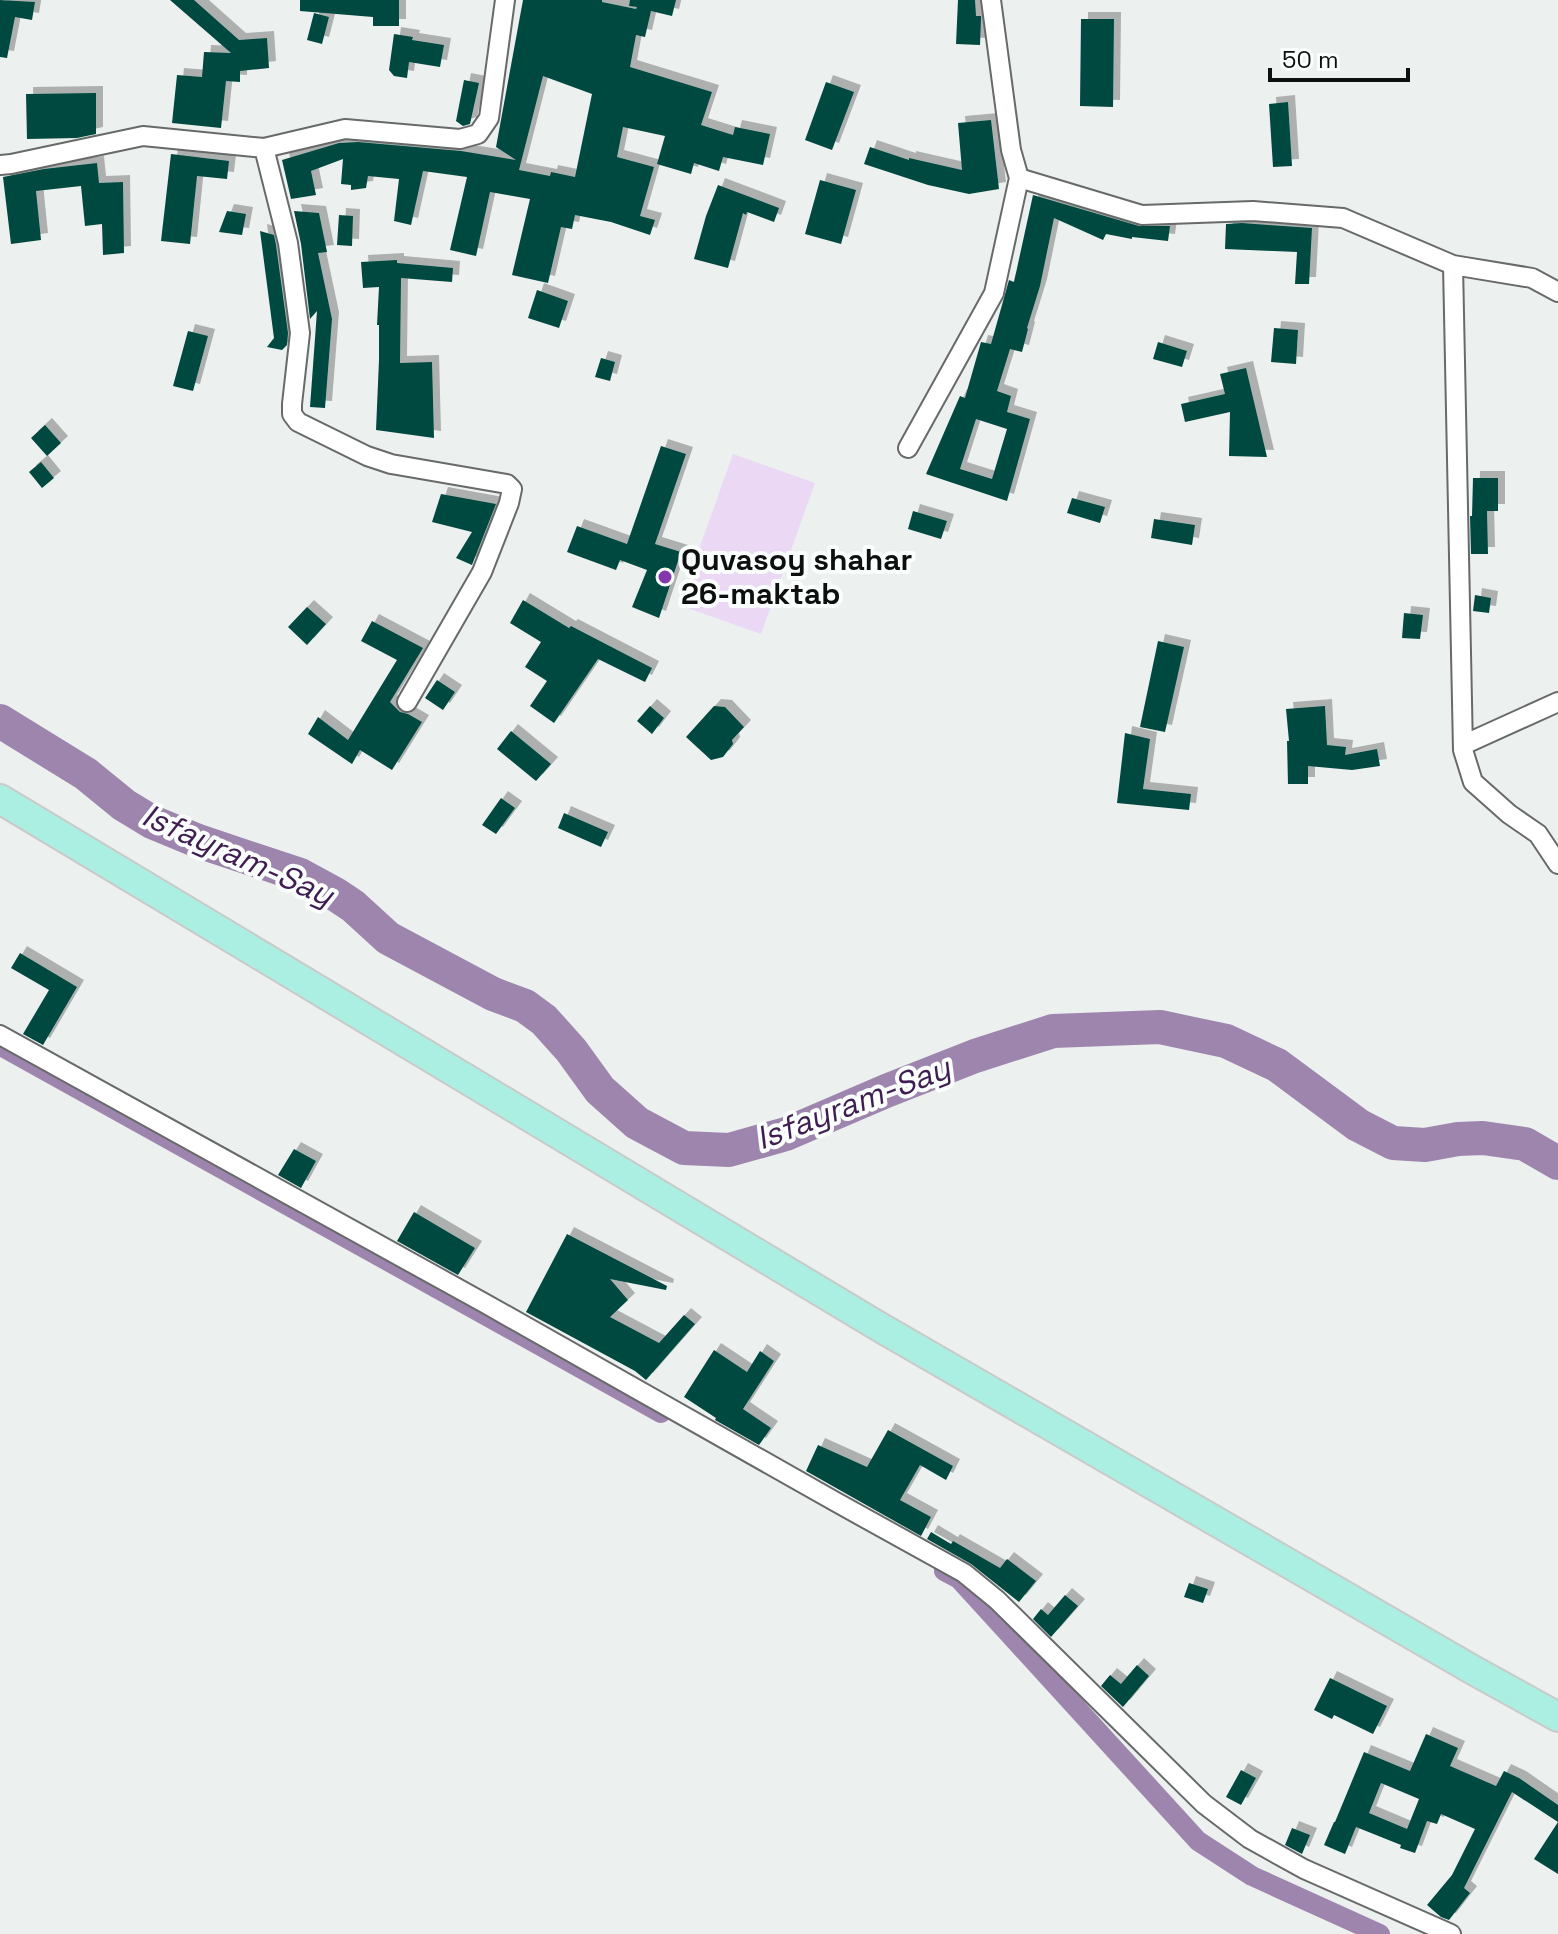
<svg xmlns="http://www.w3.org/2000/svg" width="1558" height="1934" font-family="'Space Grotesk',sans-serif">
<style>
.green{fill:#ead8f5}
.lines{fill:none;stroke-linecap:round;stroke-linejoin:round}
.canal{stroke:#9e85ae;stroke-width:20}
.river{stroke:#9e85ae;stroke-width:34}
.building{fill:#004940;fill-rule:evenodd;filter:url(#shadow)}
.street-casing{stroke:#676a69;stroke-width:22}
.primary-casing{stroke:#cacaca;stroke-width:32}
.street{stroke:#fff;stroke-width:18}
.primary{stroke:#aaefe2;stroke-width:28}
.poi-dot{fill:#8439ab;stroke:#fafefd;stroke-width:3}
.labels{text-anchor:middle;stroke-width:8;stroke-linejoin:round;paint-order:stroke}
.poi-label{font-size:30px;font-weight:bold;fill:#0e100f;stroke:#fafefd;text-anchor:start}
.water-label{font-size:32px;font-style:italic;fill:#3f1d52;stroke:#fafefd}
</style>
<defs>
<filter id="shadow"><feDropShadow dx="7" dy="-7" stdDeviation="0" flood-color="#0004"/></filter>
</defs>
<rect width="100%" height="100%" fill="#ecf0ef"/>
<path class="green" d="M 733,454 L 815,483 L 761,634 L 679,605 Z"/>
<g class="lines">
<path class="canal" d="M 1,1046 L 661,1413
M 944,1571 L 959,1579 L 1198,1841 L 1252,1876 L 1380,1934"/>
<path class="river" d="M 0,721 L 86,774 L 124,805 L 152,822 L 198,841 L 300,875 L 335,894 L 353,906 L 388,938 L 493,994 L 525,1006 L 544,1020 L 571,1050 L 600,1090 L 637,1123 L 684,1148 L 729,1150 L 786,1134 L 886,1091 L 975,1056 L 1053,1031 L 1160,1027 L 1226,1041 L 1277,1065 L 1358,1125 L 1393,1143 L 1425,1145 L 1458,1139 L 1483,1138 L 1525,1144 L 1558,1163"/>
</g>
<path class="building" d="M 0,0 L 35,2 L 32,20 L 15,17 L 7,58 L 0,57 Z
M 170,0 L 194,0 L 239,40 L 267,38 L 269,68 L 240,71 L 240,82 L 226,81 L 221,128 L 172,123 L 177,75 L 202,77 L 204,52 L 231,53 Z
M 300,0 L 399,0 L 399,26 L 373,26 L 373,17 L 300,11 Z
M 523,0 L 602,0 L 602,2 L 636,9 L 637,7 L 629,6 L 630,0 L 676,0 L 672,16 L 651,11 L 645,37 L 636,35 L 630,67 L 712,92 L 701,125 L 733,135 L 735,127 L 770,134 L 763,165 L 723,157 L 719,171 L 694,163 L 691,174 L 657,164 L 665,136 L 623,127 L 617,157 L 654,167 L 640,216 L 655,220 L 650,235 L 611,222 L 575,215 L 572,229 L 561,227 L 548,283 L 512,275 L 530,199 L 490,192 L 476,256 L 450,250 L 467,177 L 423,171 L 411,225 L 394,221 L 399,179 L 368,176 L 366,188 L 351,190 L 351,185 L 341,184 L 343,159 L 311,171 L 316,195 L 291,199 L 282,160 L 339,143 L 358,142 L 461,151 L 516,160 L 496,147 ZM 543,76 L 592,94 L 575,177 L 551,172 L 550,176 L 519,170 Z
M 958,0 L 975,0 L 976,16 L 981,16 L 981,19 L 980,45 L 956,44 Z
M 314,13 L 329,17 L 322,44 L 307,40 Z
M 1081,19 L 1114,19 L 1113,107 L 1080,106 Z
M 394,34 L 413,37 L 412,40 L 444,45 L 440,67 L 409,62 L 407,78 L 394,76 L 389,70 Z
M 464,80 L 479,83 L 470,124 L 463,126 L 456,121 Z
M 826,82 L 854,92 L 832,150 L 805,140 Z
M 96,93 L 96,134 L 77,138 L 27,139 L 26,94 Z
M 1288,102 L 1292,166 L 1273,167 L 1269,104 Z
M 991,120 L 999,189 L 969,194 L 928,185 L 864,164 L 870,147 L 909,160 L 909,158 L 962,170 L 958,123 Z
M 171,154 L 229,161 L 227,179 L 197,176 L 190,244 L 161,241 Z
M 97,163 L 99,183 L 123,182 L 124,253 L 103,255 L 102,224 L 85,226 L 81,186 L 36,191 L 41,240 L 11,244 L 3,177 L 44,169 Z
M 820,180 L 856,190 L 841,244 L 805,234 Z
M 718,185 L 779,208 L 774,222 L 747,212 L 746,215 L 743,213 L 728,268 L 694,259 L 706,216 Z
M 1033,195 L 1139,226 L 1170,226 L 1168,241 L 1132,237 L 1132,239 L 1106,234 L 1103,240 L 1054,218 L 1040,286 L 1027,328 L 1028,329 L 1022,352 L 1010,349 L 997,391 L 1011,396 L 1007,412 L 1030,419 L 1007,501 L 926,474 L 960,396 L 965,398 L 981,342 L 991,344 L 1009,280 L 1014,282 ZM 976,419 L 1007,429 L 992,479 L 960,469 Z
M 227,211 L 246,214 L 242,235 L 219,232 Z
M 294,211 L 319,213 L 327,252 L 318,253 L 332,319 L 325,408 L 310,407 L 317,311 L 310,319 L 301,244 Z
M 339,215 L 353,216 L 352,246 L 337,245 Z
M 1242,223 L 1312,228 L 1309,284 L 1295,284 L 1297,252 L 1225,249 L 1226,224 Z
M 260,231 L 274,235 L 276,245 L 288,333 L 287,345 L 282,350 L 267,347 L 274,338 Z
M 397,260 L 397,263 L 453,268 L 452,282 L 401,278 L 400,363 L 432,362 L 434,438 L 376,430 L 379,360 L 379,325 L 377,325 L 379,287 L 363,288 L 361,262 Z
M 537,290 L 568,301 L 559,328 L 528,318 Z
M 1274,328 L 1298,330 L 1296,364 L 1271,362 Z
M 188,331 L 208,336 L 193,391 L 173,386 Z
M 1158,342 L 1187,351 L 1182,367 L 1153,359 Z
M 601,358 L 615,362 L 610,381 L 595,377 Z
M 1246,368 L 1267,457 L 1229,456 L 1230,412 L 1185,422 L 1181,404 L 1225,394 L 1220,374 Z
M 45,425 L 61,443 L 47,456 L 31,438 Z
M 661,446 L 686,454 L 655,544 L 681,552 L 659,618 L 632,607 L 647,570 L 620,560 L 616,570 L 567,552 L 577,526 L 627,544 Z
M 41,462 L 54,478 L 42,488 L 29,472 Z
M 1473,478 L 1498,478 L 1498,511 L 1487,511 L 1488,554 L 1471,554 L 1470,516 L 1472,516 Z
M 441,494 L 496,504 L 472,565 L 456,558 L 472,532 L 432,522 Z
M 1072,498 L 1105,507 L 1100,523 L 1067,513 Z
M 913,511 L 947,521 L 941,539 L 908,529 Z
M 1154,519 L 1195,525 L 1192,545 L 1151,538 Z
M 1475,595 L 1491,598 L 1489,613 L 1473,611 Z
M 523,600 L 569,628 L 571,626 L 652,668 L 645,682 L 598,659 L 554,723 L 530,706 L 547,681 L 525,667 L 541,642 L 510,623 Z
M 307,607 L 326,624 L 307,645 L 288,627 Z
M 1404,613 L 1423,615 L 1420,639 L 1402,638 Z
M 372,621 L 423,648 L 390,702 L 400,712 L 408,714 L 422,722 L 392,770 L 360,750 L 352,764 L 308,734 L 318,717 L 348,740 L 397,660 L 361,641 Z
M 1158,641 L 1184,647 L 1165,732 L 1140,727 Z
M 437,680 L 455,692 L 443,710 L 425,698 Z
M 650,706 L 664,718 L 652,734 L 637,721 Z
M 714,706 L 725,707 L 744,727 L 732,740 L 733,744 L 723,757 L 711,760 L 686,737 Z
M 1325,706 L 1327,745 L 1346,747 L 1345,755 L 1377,749 L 1380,766 L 1352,770 L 1308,766 L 1308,784 L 1288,784 L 1287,741 L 1289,741 L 1286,709 Z
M 511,731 L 551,764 L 536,781 L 497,749 Z
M 1125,733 L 1150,739 L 1143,789 L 1191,794 L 1189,810 L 1117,803 Z
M 501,798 L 515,808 L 496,834 L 482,825 Z
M 564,813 L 608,832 L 601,847 L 558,828 Z
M 20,953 L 77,987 L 43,1045 L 23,1034 L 49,990 L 11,968 Z
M 294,1149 L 316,1161 L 301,1188 L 278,1175 Z
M 414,1212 L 475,1248 L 458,1275 L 397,1241 Z
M 567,1234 L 667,1286 L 666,1290 L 610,1279 L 628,1300 L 610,1317 L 659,1343 L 684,1315 L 695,1324 L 646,1380 L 635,1371 L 526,1312 Z
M 714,1350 L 747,1372 L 760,1351 L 774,1361 L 743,1409 L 771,1428 L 759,1445 L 715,1420 L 716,1418 L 684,1397 Z
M 888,1430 L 953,1466 L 946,1480 L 920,1465 L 900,1500 L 931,1517 L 921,1536 L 806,1471 L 818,1445 L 867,1467 Z
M 931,1532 L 951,1544 L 953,1541 L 1000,1568 L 1007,1559 L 1036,1581 L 1019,1602 L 971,1564 L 927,1539 Z
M 1189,1583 L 1208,1589 L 1203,1603 L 1184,1597 Z
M 1065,1595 L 1078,1606 L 1051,1637 L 1033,1619 L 1041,1609 L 1048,1615 Z
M 1137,1665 L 1149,1676 L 1123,1707 L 1101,1686 L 1110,1675 L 1121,1684 Z
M 1330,1678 L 1387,1706 L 1373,1734 L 1334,1715 L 1332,1719 L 1314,1710 Z
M 1426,1734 L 1458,1748 L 1450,1766 L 1496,1786 L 1504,1771 L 1519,1778 L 1558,1805 L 1558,1822 L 1512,1792 L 1464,1888 L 1470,1893 L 1449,1920 L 1441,1917 L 1427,1905 L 1452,1875 L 1475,1829 L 1441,1814 L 1437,1824 L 1427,1821 L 1415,1853 L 1400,1848 L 1401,1845 L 1356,1827 L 1345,1854 L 1324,1845 L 1334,1822 L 1335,1822 L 1364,1752 L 1410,1771 ZM 1381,1783 L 1419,1799 L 1407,1829 L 1369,1813 Z
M 1241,1770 L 1256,1778 L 1241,1805 L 1226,1797 Z
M 1558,1822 L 1558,1874 L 1534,1859 Z
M 1292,1828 L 1310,1835 L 1302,1854 L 1285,1845 Z"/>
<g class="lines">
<defs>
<path id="street" d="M 264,148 L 288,243 L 300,333 L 292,404 L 292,414 L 298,422 L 367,456 L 391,464 L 507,484 L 512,489 L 509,503 L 482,572 L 407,702
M 0,165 L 11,164 L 143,136 L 264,148 L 345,129 L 460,139 L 478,134 L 489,118 L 505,0
M 1019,178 L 1142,215 L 1253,211 L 1343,218 L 1453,265 L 1532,278 L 1558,292
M 1453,265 L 1463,750 L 1473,782 L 1509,814 L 1538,834 L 1558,864
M 908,448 L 994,293 L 1019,178 L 1011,150 L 991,0
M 1463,745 L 1558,702
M 0,1035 L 486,1304 L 836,1502 L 964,1573 L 997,1600 L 1204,1804 L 1250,1839 L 1304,1869 L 1451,1934"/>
<path id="primary" d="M 0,799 L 878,1326 L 1473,1670 L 1558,1717"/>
</defs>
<use href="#street" class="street-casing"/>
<use href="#primary" class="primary-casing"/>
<use href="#street" class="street"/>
<use href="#primary" class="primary"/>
</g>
<circle class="poi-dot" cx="665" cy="577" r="8"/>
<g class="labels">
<g class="poi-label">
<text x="681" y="570">Quvasoy shahar<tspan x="681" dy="34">26-maktab</tspan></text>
</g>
<g class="water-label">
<text transform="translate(238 855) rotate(24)" y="11">Isfayram-Say</text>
<text transform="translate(853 1103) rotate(-21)" y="11">Isfayram-Say</text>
</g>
</g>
<path d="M1270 68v12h138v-12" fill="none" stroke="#0e100f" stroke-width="4"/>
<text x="1282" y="68" font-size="24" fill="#0e100f" stroke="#fafefd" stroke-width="6" paint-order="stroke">50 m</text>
</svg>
